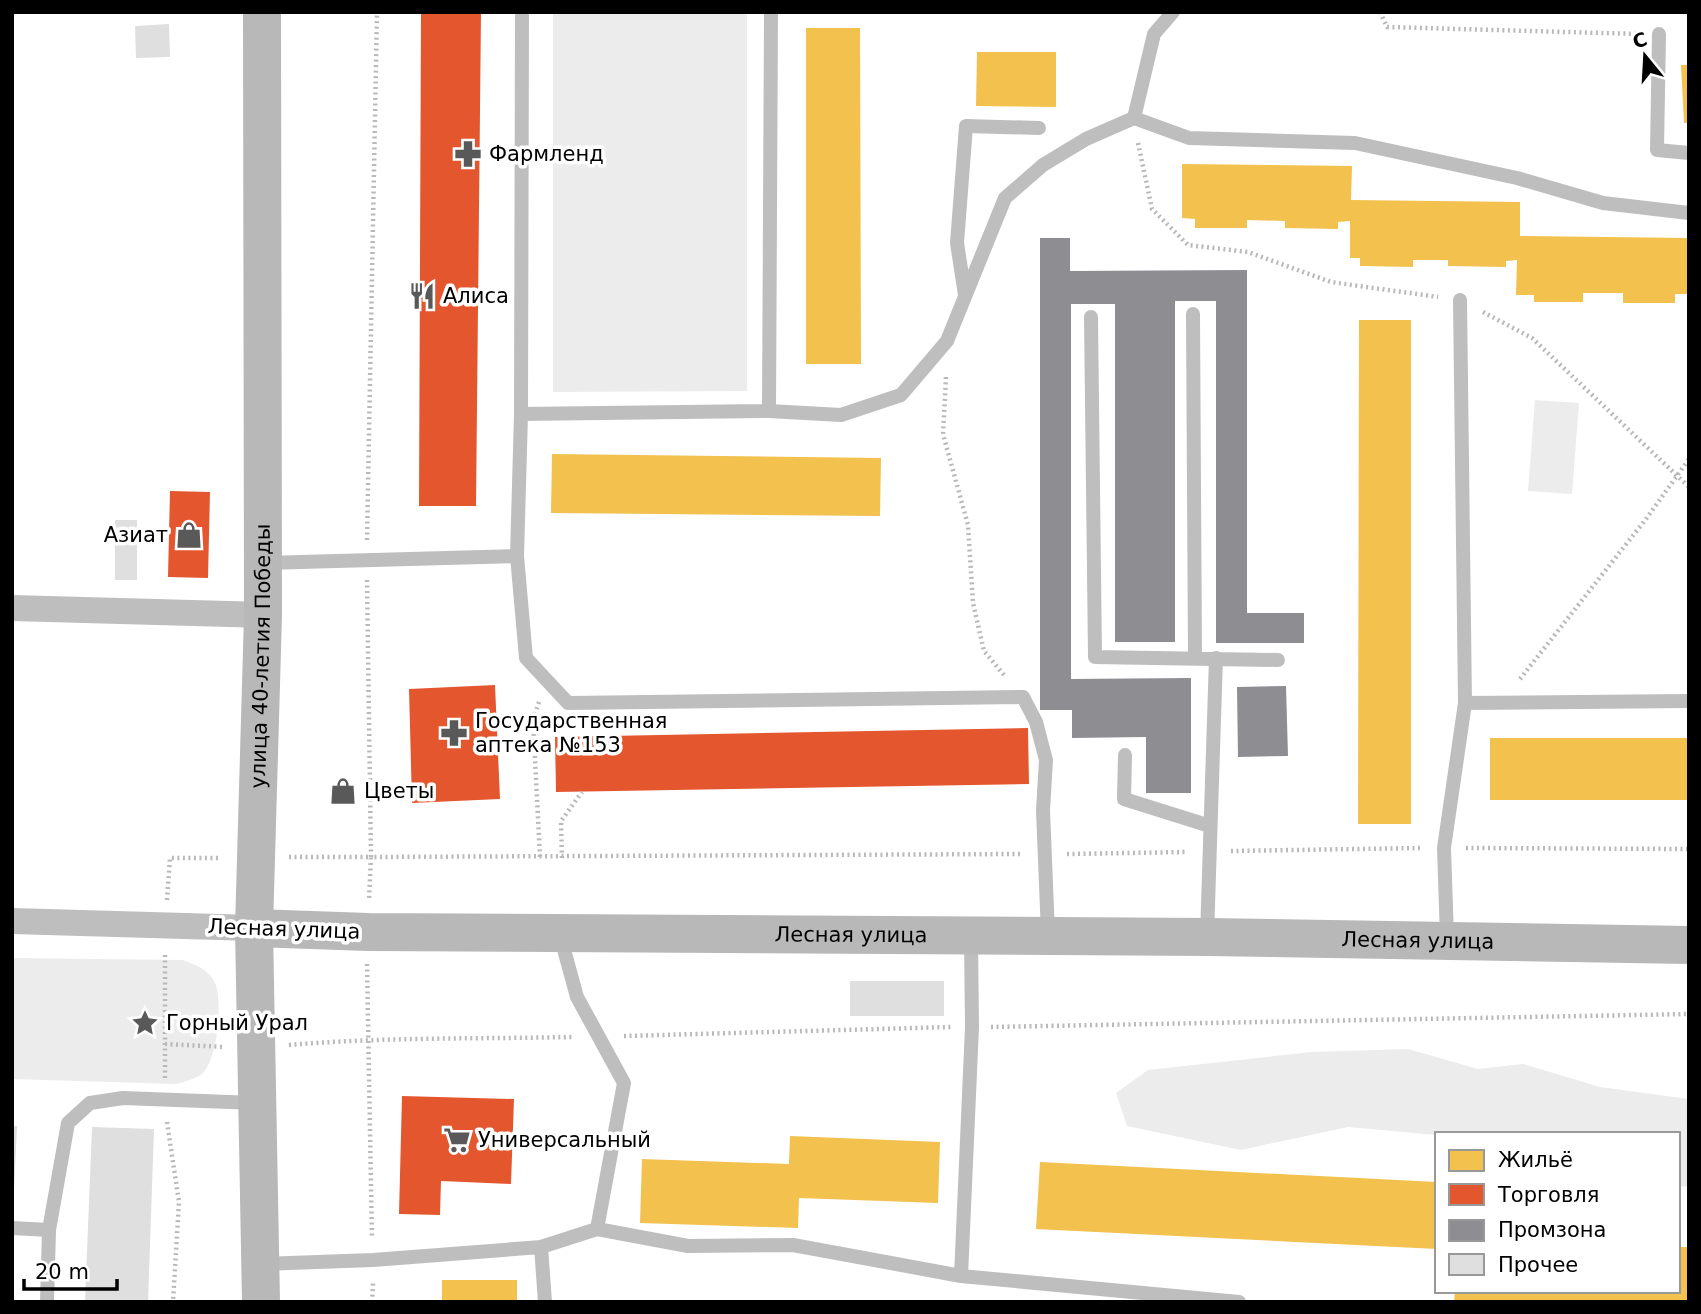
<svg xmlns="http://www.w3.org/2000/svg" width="1701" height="1314" font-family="'DejaVu Sans',sans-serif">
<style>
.green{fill:#ececec}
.homes{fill:#f2c14e}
.shops{fill:#e4572e}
.industry{fill:#8d8d92}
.building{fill:#dfdfdf}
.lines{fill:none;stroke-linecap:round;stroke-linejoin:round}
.path{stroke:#b9b9b9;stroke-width:4.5;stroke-dasharray:2 3.5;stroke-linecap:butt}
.lane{stroke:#bebebe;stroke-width:14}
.street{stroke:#bebebe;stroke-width:26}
.secondary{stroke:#b8b8b8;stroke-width:38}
.labels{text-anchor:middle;stroke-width:7;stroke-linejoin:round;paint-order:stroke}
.poi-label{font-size:21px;fill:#000;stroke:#fff;text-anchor:start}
.street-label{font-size:21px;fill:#000;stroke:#fff}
</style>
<rect width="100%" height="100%" fill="#fff"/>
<path class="green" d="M 553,12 L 747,12 L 747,391 L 553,392 Z
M 1535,400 L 1579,403 L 1572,494 L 1528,491 Z
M 12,958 L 182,960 C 195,964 211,971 216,985 C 222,1006 218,1058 202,1074 C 196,1079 185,1081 177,1084 L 12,1079 Z
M 1408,1049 L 1478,1069 L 1523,1064 L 1600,1087 L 1689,1099 L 1689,1186 L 1678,1187 L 1678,1134 L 1437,1135 L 1348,1127 L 1241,1150 L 1127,1126 L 1116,1093 L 1148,1070 L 1312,1052 Z"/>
<path class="homes" d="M 806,28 L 860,28 L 861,364 L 806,364 Z
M 977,52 L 1056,52 L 1056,107 L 976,106 Z
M 1681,65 L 1689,65 L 1689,123 L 1684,123 Z
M 1182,164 L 1352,166 L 1351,200 L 1520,202 L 1520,236 L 1689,238 L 1688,294 L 1675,294 L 1675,303 L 1623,303 L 1623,293 L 1583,293 L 1583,302 L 1534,302 L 1534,295 L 1516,295 L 1517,260 L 1506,261 L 1506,267 L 1448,266 L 1448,260 L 1413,260 L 1413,267 L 1360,266 L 1360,258 L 1350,258 L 1350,221 L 1338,222 L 1338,229 L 1285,228 L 1285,221 L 1247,220 L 1247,228 L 1195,228 L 1195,219 L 1182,218 Z
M 1359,320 L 1411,320 L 1411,824 L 1358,824 Z
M 552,454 L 881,458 L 880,516 L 551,513 Z
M 1490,738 L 1689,738 L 1689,800 L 1490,800 Z
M 790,1136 L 940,1142 L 938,1203 L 799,1198 L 798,1228 L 640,1223 L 642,1159 L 789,1164 Z
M 1040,1162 L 1437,1182 L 1437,1249 L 1036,1229 Z
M 1678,1247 L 1689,1247 L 1689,1302 L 1454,1302 L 1455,1291 L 1678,1291 Z
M 442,1280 L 517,1280 L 517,1302 L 442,1302 Z"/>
<path class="shops" d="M 421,12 L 481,12 L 476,506 L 419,506 Z
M 170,491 L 210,492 L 208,578 L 168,577 Z
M 495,685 L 500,799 L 412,803 L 409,689 Z
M 1028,728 L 1029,784 L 556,792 L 555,737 Z
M 402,1096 L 514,1099 L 511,1184 L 441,1181 L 440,1215 L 399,1214 Z"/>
<path class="industry" d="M 1040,238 L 1070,238 L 1070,271 L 1247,270 L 1247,613 L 1304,613 L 1304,643 L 1216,643 L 1216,301 L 1175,301 L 1175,642 L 1115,642 L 1115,304 L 1071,304 L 1071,679 L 1191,678 L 1191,793 L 1146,793 L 1146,737 L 1072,738 L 1072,710 L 1040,710 Z
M 1286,686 L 1288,756 L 1238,757 L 1237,687 Z"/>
<path class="building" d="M 169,24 L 170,57 L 136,58 L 135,26 Z
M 115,520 L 137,520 L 137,580 L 115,580 Z
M 850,981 L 944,981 L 944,1016 L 850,1016 Z
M 12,1126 L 17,1126 L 14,1191 L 12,1191 Z
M 92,1127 L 154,1129 L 148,1302 L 85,1302 Z"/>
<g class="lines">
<path class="path" d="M 1380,12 L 1387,27 L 1639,34
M 1138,143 L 1152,209 L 1188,245 L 1248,252 L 1331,282 L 1438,297
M 1483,312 L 1532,338 L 1689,487
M 946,377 L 943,434 L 968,525 L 973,603 L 984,651 L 1004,675
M 367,540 L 377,12
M 367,580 L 371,857 L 1023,854
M 1520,679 L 1646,519 L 1689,459
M 539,702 L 533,719 L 540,857
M 1466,848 L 1689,849
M 1231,851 L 1422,848
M 1067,854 L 1187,852
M 289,857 L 371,857 L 369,900
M 562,858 L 561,821 L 582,792
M 167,900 L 170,858 L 221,858
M 367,964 L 372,1239
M 991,1027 L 1689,1014
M 624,1036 L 951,1027
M 165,1044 L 224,1047
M 289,1045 C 383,1037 478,1039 573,1037
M 165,1078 L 165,954
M 167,1122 L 179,1202 L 173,1302
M 372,1302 L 373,1283"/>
<path class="lane" d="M 1659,34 L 1657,150 L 1689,153
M 1134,118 L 1189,138 L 1355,143 L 1517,178 L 1603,203 L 1689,213
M 965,295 L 957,243 L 966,126 L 1039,128
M 1193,314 L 1195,658
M 1091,317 L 1095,657 L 1278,660
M 769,411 L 771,12
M 521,414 L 522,12
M 517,556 L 526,658 L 568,703 L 1023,697 L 1036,722 L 1046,760 L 1043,810 L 1048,934
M 264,563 L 517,556 L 521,414 L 769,411 L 841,415 L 901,395 L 947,341 L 1005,198 L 1043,165 L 1086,139 L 1134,118 L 1154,34 L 1173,12
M 1465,703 L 1689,701
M 1125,755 L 1124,799 L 1210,826
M 560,935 L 577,997 L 624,1083 L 597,1229
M 1207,936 L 1216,658
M 1447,938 L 1444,848 L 1465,703 L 1460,300
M 12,1228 L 49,1230
M 541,1247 L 597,1229 L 688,1246 L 793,1245 L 961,1276 L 1239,1302
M 262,1264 L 373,1260 L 541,1247 L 545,1302
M 961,1276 L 972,1027 L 971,938
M 47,1302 L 49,1230 L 68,1123 L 90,1103 L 123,1098 L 256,1103"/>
<path class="street" d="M 12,608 L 263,615
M 12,921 L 254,928"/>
<g class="secondary">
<path id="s1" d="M 254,928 L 368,932 L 1207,937 L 1689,945"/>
<path id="s2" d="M 261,1302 L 254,928 L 263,615 L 262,12"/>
</g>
</g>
<defs>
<symbol id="pharmacy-bare" viewBox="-9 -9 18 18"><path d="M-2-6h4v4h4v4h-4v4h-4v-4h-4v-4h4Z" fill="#595959" stroke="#fff" stroke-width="2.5" paint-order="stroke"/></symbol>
<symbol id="restaurant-bare" viewBox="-9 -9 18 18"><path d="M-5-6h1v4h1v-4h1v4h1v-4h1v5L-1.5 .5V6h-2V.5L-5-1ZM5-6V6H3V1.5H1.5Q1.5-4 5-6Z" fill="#595959" stroke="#fff" stroke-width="2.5" paint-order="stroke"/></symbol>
<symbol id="shop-bare" viewBox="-9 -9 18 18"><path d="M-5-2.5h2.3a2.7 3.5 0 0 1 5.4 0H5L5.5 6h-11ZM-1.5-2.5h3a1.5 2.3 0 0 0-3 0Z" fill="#595959" stroke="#fff" stroke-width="2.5" paint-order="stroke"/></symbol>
<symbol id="sight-bare" viewBox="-9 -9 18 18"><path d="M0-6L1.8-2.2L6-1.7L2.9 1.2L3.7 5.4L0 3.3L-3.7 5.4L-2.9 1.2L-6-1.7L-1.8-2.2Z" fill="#595959" stroke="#fff" stroke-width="2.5" paint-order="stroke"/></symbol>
<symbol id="supermarket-bare" viewBox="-9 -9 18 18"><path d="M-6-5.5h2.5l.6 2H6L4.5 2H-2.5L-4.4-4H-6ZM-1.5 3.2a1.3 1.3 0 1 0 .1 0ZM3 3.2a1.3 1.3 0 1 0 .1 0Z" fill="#595959" stroke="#fff" stroke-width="2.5" paint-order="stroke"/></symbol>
</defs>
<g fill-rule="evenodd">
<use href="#pharmacy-bare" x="449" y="135" width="38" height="38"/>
<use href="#restaurant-bare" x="403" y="277" width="38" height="38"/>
<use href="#shop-bare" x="170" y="516" width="38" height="38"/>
<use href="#pharmacy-bare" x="435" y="714" width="38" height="38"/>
<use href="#shop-bare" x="324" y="772" width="38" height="38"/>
<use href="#sight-bare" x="126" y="1004" width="38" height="38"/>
<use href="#supermarket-bare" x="438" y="1121" width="38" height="38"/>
</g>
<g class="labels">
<g class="poi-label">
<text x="489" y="161">Фармленд</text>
<text x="443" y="303">Алиса</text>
<text x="168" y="542" text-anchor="end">Азиат</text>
<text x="475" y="728">Государственная<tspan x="475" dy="24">аптека №153</tspan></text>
<text x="364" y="798">Цветы</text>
<text x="166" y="1030">Горный Урал</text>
<text x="478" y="1147">Универсальный</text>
</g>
<g class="street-label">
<text dy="7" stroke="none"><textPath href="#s2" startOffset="646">улица 40-летия Победы</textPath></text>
<text transform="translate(284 929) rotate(2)" y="7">Лесная улица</text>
<text dy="7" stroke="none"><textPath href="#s1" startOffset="597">Лесная улица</textPath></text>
<text dy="7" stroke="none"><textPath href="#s1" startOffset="1164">Лесная улица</textPath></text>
</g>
</g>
<rect width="1701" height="1314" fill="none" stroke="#000000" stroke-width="28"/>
<rect x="1435" y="1132" width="245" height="161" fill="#ffffff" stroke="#999999" stroke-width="2"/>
<rect x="1449" y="1150" width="35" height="21" fill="#f2c14e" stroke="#999999" stroke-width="2"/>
<text x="1498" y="1167" font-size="21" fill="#000000">Жильё</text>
<rect x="1449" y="1184" width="35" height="21" fill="#e4572e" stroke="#999999" stroke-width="2"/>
<text x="1498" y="1202" font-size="21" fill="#000000">Торговля</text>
<rect x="1449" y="1220" width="35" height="21" fill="#8d8d92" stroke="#999999" stroke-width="2"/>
<text x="1498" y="1237" font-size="21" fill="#000000">Промзона</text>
<rect x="1449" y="1254" width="35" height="21" fill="#dfdfdf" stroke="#999999" stroke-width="2"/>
<text x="1498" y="1272" font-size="21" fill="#000000">Прочее</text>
<g transform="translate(1645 56) rotate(342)" stroke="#ffffff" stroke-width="5" paint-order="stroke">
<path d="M0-5L12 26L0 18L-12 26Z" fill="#000000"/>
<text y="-10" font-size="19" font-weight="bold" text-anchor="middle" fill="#000000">С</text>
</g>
<path d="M24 1279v10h93v-10" fill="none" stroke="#000000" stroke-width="3.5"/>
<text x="35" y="1279" font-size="21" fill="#000000" stroke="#ffffff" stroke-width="5" paint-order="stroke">20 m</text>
</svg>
